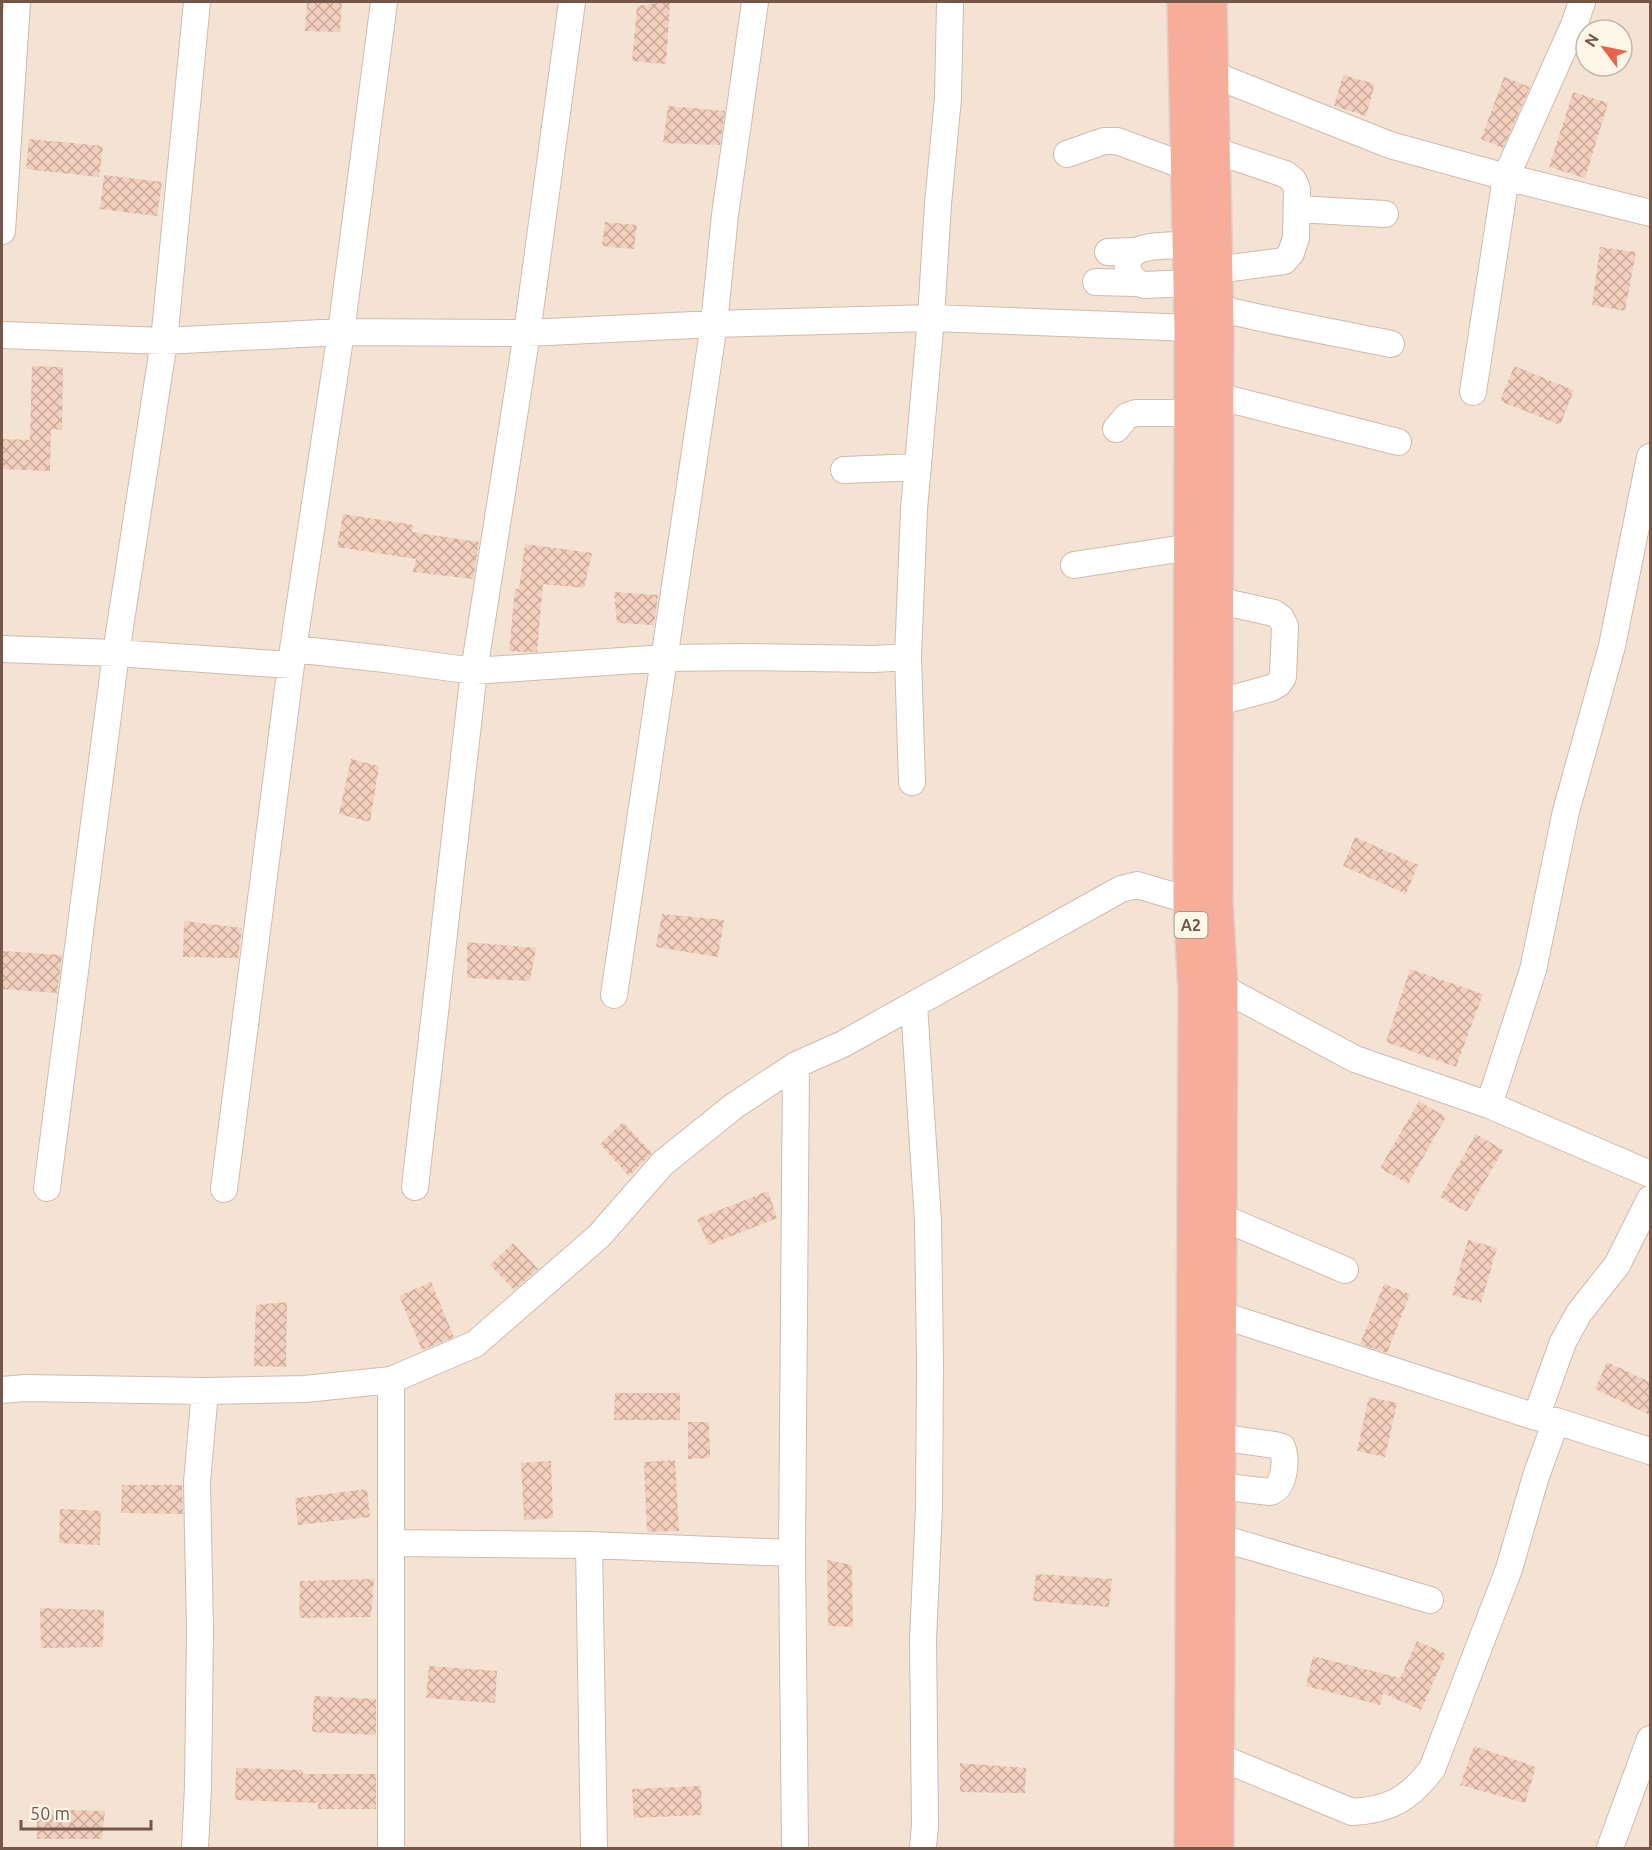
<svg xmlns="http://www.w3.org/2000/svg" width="1652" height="1850" font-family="Ubuntu,sans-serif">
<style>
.residential{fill:#f4e3d3;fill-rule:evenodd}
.building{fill:url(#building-cross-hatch)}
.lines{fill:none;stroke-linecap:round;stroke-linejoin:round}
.minor-casing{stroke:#d0bbae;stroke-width:28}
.highway-casing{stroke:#dbd3d0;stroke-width:36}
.minor{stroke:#fff;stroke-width:26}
.highway{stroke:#f6ae9b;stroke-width:33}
.labels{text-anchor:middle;stroke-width:4.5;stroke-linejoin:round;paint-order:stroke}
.shield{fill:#fff6ea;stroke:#9e877a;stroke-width:1.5}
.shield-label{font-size:16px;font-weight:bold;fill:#75574a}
</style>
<defs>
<pattern id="building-cross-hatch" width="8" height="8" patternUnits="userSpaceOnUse" patternTransform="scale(1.5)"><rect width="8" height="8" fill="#f2cebc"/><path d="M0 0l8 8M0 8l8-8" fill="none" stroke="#c9aa9b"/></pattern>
</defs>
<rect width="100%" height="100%" fill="#fcf2e4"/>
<path class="residential" d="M 2,2 L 1650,2 L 1650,1848 L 2,1848 ZM 1586,30 L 1622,30 L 1622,66 L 1586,66 Z"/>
<path class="building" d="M 307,2 L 342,2 L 340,32 L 305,31 Z
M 664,2 L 670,2 L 666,64 L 632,61 L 637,6 Z
M 1343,75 L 1375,84 L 1366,116 L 1334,106 Z
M 1504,77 L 1530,87 L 1503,148 L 1481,139 Z
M 1573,92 L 1608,103 L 1585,178 L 1549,167 Z
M 668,106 L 725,111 L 720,145 L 663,143 Z
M 29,139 L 103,146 L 99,177 L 26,169 Z
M 104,175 L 162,182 L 157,216 L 100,209 Z
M 605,222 L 637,225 L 634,249 L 602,246 Z
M 1600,247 L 1636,252 L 1625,311 L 1592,305 Z
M 32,366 L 63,367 L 62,430 L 51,429 L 50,471 L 2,469 L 2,439 L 30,440 Z
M 1514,366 L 1574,390 L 1560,425 L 1500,401 Z
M 343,514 L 414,525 L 412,532 L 479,542 L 473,579 L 413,572 L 416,559 L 337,547 Z
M 525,544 L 592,553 L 584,588 L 543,584 L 537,652 L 527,652 L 509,651 L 515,589 L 519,589 Z
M 614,592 L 658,595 L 654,625 L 617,623 Z
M 351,759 L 379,766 L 370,822 L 339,814 Z
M 1355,837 L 1418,865 L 1406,894 L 1343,866 Z
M 662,914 L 724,920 L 718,957 L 656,947 Z
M 184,921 L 242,928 L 238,958 L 183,957 Z
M 467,942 L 536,948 L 530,981 L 467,978 Z
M 2,951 L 62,955 L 57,993 L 2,989 Z
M 1410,969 L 1483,994 L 1456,1067 L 1386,1042 Z
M 1419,1101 L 1446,1117 L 1408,1184 L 1380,1168 Z
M 623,1122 L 652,1153 L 629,1176 L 600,1144 Z
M 1476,1134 L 1503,1150 L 1467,1212 L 1440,1197 Z
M 768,1191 L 777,1218 L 709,1245 L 697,1219 Z
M 1468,1240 L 1497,1248 L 1481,1303 L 1452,1295 Z
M 513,1243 L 538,1269 L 514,1290 L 490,1265 Z
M 431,1282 L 454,1337 L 422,1350 L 399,1296 Z
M 1384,1284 L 1410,1294 L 1387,1353 L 1360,1344 Z
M 287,1302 L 286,1367 L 254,1366 L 256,1305 Z
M 1607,1362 L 1650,1382 L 1650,1415 L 1595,1389 Z
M 615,1393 L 680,1393 L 680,1420 L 614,1420 Z
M 1369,1397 L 1397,1403 L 1385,1457 L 1357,1451 Z
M 688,1422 L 709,1422 L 710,1458 L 688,1459 Z
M 675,1460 L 679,1531 L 647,1532 L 644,1462 Z
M 551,1461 L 553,1518 L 524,1520 L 521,1463 Z
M 122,1485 L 182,1485 L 183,1514 L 121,1513 Z
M 367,1489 L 370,1517 L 298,1525 L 295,1498 Z
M 60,1509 L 101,1511 L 100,1545 L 59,1543 Z
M 827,1560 L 852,1565 L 853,1627 L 828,1626 Z
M 1036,1574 L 1112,1579 L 1109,1607 L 1033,1601 Z
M 374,1579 L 371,1617 L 299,1618 L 300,1581 Z
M 40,1608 L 104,1610 L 103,1647 L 41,1648 Z
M 1417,1641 L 1446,1654 L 1421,1710 L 1383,1693 L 1380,1705 L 1306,1686 L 1313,1656 L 1400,1678 Z
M 429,1666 L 497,1671 L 495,1703 L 426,1698 Z
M 314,1696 L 376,1699 L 376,1735 L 312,1732 Z
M 1474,1746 L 1536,1767 L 1525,1803 L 1460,1785 Z
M 960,1763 L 1026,1768 L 1025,1793 L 960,1792 Z
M 236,1768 L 303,1770 L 303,1774 L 376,1774 L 376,1809 L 318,1809 L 318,1803 L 235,1800 Z
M 701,1786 L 702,1815 L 634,1818 L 632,1789 Z
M 37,1809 L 105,1811 L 102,1839 L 37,1839 Z"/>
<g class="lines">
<defs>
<path id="minor" d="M 1212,74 L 1390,145 L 1506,177 L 1650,213
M 1213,150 L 1285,174 L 1293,180 L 1297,189 L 1296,238 L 1291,253 L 1284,261 L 1216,270
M 1067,154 L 1104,141 L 1117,141 L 1188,167
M 1297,209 L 1385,214
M 2,231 L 17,2
M 1189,245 C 1172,246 1123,241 1128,269 C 1130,278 1136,283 1144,285 L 1190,283
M 1108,252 L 1134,251
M 1096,282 L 1137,283
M 1217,308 C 1274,322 1333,332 1391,344
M 2,335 L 164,341 L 341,332 L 527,333 L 714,324 L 931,318 L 1191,328
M 1473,392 L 1506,177 L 1574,25 L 1582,2
M 1217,396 L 1398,442
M 1116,429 L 1127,416 L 1136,413 L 1191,413
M 844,470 L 918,467
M 1074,565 L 1191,547
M 2,649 L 116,653 L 291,665
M 293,649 L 385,659 L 474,671 L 665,658 L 748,657 L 874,659 L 908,657
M 1216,703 L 1271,688 L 1278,684 L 1283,677 L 1285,626 L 1281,618 L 1274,613 L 1216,600
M 912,782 L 908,657 L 914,509 L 931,318 L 938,204 L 948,98 L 950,2
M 1221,987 L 1355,1059 L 1489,1105 L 1650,1174
M 614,995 L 714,324 L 725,215 L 755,2
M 914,1005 L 928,1221 L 930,1362 L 929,1507 L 923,1639 L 925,1825 L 923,1848
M 1489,1105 L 1533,970 L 1566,811 L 1612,646 L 1650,457
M 415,1187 L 474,671 L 527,333 L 572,2
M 47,1188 L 116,653 L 164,341 L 197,2
M 224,1189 L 293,649 L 341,332 L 384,2
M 1219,1216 L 1345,1270
M 1219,1314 L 1536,1417 L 1556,1421 L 1650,1451
M 2,1390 L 25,1388 L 205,1391 L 305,1389 L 391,1380 L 475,1344 L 599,1236 L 663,1163 L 734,1106 L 796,1065 L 843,1044 L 1121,889 L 1137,885 L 1178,897 L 1190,905
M 1536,1417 L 1563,1342 L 1579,1313 L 1617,1265 L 1650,1199
M 1218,1486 L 1270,1492 C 1285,1488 1287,1459 1282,1447 L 1275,1445 L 1218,1437
M 1218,1537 L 1430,1600
M 391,1543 L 589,1545 L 792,1553
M 589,1545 L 594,1848
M 1217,1756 L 1352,1812 C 1390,1810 1409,1799 1432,1769 L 1509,1569 L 1536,1476 L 1556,1421
M 195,1848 L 198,1787 L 200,1630 L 197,1482 L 205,1391
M 391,1848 L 391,1380
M 795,1848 L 792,1553 L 796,1065
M 1610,1848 L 1650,1739"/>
<path id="highway" d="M 1184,2 L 1191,328 L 1190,905 L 1195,990 L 1191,1848
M 1210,2 L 1217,325 L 1216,902 L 1221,987 L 1217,1848"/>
</defs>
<use href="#minor" class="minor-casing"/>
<use href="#highway" class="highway-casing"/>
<use href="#minor" class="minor"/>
<use href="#highway" class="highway"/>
</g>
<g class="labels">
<rect class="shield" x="1174.5" y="912" width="33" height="26" rx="4.5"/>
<g class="shield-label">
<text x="1191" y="931">A2</text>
</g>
</g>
<rect width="1652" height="1850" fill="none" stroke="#75574a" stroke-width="6"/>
<g transform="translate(1604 48) rotate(302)"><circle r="28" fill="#fff6ea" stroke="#c8b6aa" stroke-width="1.5"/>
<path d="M0-4.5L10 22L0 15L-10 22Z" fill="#e66449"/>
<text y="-9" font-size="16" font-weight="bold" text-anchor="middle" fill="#75574a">N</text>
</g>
<path d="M21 1820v9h130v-9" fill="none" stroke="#75574a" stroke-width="3"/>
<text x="30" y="1820" font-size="18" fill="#75574a" stroke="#fff6ea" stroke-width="4.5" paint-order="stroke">50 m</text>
</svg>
